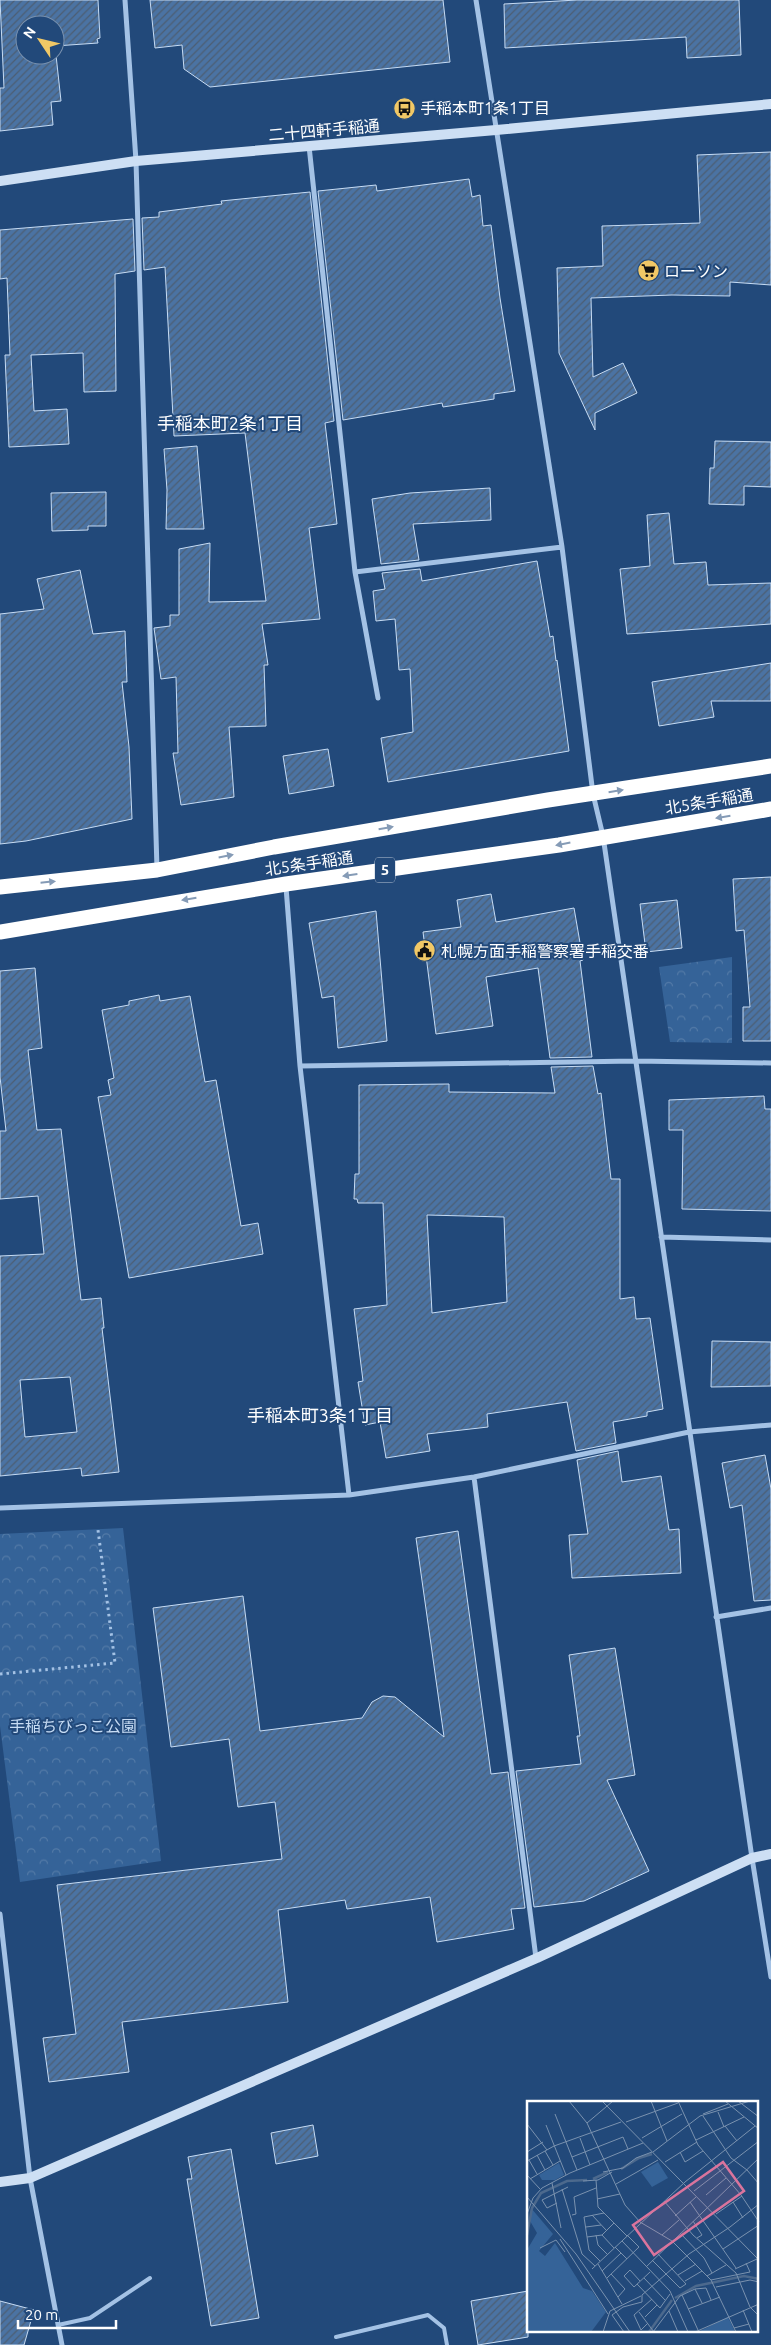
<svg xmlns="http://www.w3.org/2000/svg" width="771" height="2345" font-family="Ubuntu,'Noto Sans JP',sans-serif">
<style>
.park{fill:url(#park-crowns)}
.building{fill:url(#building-hatch);stroke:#c7dcf4;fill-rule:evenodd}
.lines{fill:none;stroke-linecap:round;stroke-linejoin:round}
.path{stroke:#a4c2e5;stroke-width:3;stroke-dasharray:2.5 4;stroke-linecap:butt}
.lane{stroke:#a4c2e5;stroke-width:4}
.street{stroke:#a4c2e5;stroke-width:5}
.secondary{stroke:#cddff4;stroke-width:10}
.highway{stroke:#fff;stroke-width:15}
.oneway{fill:#859bb6}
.labels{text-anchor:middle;stroke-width:4;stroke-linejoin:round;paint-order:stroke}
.shield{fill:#22497a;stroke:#bdc8d7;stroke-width:1}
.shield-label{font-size:15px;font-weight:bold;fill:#fff}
.poi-label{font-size:16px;fill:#fff;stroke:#22497a;text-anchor:start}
.street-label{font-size:16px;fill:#fff;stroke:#22497a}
.park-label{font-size:16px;fill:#c7dcf4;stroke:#22497a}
.neighbourhood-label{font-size:18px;fill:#fff;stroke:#22497a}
.inset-river{fill:none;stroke:#4c698d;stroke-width:2.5}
.inset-road{fill:none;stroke:#7a92af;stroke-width:1}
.view{fill:#da749d;fill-opacity:0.15;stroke:#da749d;stroke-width:2.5}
.inset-edge{fill:none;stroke:#fff;stroke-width:2.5}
</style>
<defs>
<pattern id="park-crowns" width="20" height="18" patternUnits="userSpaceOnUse" patternTransform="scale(1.25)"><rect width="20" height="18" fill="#356398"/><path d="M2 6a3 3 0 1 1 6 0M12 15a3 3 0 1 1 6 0" fill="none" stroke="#537aa7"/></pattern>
<pattern id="building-hatch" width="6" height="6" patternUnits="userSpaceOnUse" patternTransform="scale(1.25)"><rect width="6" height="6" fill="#4b73a3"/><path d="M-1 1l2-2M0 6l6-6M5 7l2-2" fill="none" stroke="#4c5e73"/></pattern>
</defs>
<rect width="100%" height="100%" fill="#22497a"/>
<path class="park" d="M 732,957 L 732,1043 L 670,1042 L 659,967 Z
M 123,1528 L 161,1861 L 20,1882 L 0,1726 L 0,1534 Z"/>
<path class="building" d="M 0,0 L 98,0 L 100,38 L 97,39 L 98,43 L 55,46 L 61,101 L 51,102 L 53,125 L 0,131 L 0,88 L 4,88 ZM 25,25 L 55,25 L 55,55 L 25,55 Z
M 150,0 L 443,0 L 450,62 L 210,87 L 184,69 L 182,45 L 155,48 Z
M 577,0 L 739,0 L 741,55 L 687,58 L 686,37 L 505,48 L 504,4 Z
M 771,152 L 771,285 L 730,282 L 730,296 L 672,295 L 591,298 L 593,377 L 623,363 L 637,393 L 595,413 L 595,430 L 559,353 L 557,268 L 603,266 L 602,226 L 700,223 L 697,155 Z
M 469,179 L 472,197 L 480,195 L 483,226 L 491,225 L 500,298 L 515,391 L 494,394 L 494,399 L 443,407 L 442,403 L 343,420 L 318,191 L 376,185 L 377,191 Z
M 310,192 L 334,421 L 325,423 L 337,524 L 309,528 L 320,619 L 262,624 L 268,665 L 264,665 L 266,726 L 229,727 L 234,797 L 181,805 L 173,753 L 178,753 L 176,677 L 161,679 L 154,628 L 170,626 L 170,615 L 179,615 L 179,549 L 210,543 L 209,602 L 266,601 L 245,433 L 174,436 L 165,267 L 144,270 L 142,218 L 159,217 L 159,212 L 222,204 L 221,201 Z
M 133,219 L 135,271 L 115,274 L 116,391 L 84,392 L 83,353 L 31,355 L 34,411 L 67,409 L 69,444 L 9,447 L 5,355 L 10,355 L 7,278 L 0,279 L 0,230 Z
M 715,441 L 771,442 L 771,487 L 744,486 L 744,505 L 709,504 L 710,468 L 714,468 Z
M 197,446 L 204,529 L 166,529 L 167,490 L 164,449 Z
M 490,488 L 491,520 L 413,524 L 419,560 L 381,564 L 372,499 L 410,493 Z
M 106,492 L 106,526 L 88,526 L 88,530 L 52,531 L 51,493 Z
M 669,513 L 674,564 L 706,562 L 708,585 L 771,583 L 771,624 L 627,634 L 620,569 L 650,566 L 647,515 Z
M 537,561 L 550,637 L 553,636 L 556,661 L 557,660 L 569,751 L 388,782 L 381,738 L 413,732 L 410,669 L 399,670 L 395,619 L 376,621 L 373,591 L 385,589 L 382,573 L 420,569 L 422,581 Z
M 80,570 L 93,634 L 125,631 L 127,682 L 122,682 L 129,747 L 132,819 L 26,841 L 0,844 L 0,614 L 44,609 L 37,579 Z
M 771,663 L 771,701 L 711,701 L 714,717 L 659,726 L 652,682 Z
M 328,749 L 334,786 L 289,794 L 283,756 Z
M 771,877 L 771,1041 L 743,1041 L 743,1007 L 750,1007 L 744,930 L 736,931 L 733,879 Z
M 491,894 L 496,922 L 574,908 L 583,960 L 580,961 L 592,1057 L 550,1058 L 538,968 L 486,977 L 493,1026 L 436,1034 L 423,932 L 461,927 L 457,900 Z
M 677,900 L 682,948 L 646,952 L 640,904 Z
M 376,911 L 387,1041 L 338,1048 L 334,996 L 322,998 L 309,923 Z
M 35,968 L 42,1048 L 28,1050 L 37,1130 L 61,1129 L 81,1300 L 101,1298 L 104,1328 L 102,1328 L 119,1472 L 82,1476 L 81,1468 L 0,1476 L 0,1256 L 44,1254 L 38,1196 L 0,1199 L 0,1131 L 6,1131 L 0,1077 L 0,971 ZM 70,1377 L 77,1432 L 25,1437 L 20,1380 Z
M 159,995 L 160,1001 L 190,996 L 205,1082 L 216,1080 L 241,1226 L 258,1223 L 263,1254 L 129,1278 L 98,1097 L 111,1095 L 108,1080 L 114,1078 L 102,1010 L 129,1005 L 129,1001 Z
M 593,1066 L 598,1094 L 601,1093 L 611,1179 L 620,1179 L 620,1299 L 634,1297 L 636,1319 L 650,1318 L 663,1409 L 647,1412 L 647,1416 L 613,1422 L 616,1443 L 576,1451 L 567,1402 L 487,1414 L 488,1427 L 427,1434 L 430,1451 L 386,1458 L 380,1422 L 365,1425 L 358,1382 L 363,1381 L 354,1309 L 387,1305 L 383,1203 L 358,1203 L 357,1199 L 354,1199 L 355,1174 L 359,1174 L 359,1085 L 449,1084 L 449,1092 L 555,1093 L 551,1067 ZM 427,1215 L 504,1217 L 507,1302 L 432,1313 Z
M 764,1096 L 765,1109 L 771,1109 L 771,1211 L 682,1209 L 683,1130 L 669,1130 L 669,1100 Z
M 712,1341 L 771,1342 L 771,1386 L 711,1387 Z
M 618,1451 L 622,1482 L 661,1476 L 669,1530 L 679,1529 L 681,1573 L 572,1578 L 569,1535 L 588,1534 L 577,1460 Z
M 765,1455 L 771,1489 L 771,1600 L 754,1601 L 742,1505 L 730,1508 L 722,1463 Z
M 458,1531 L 491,1774 L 508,1772 L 525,1908 L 511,1909 L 514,1929 L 437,1942 L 430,1897 L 347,1909 L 345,1900 L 278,1910 L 288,2002 L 122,2022 L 129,2072 L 49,2082 L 43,2038 L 76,2034 L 57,1885 L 282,1859 L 275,1802 L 238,1807 L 229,1739 L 171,1747 L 153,1608 L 243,1596 L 260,1731 L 362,1718 L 372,1702 L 383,1696 L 395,1697 L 444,1737 L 416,1538 Z
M 615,1648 L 635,1775 L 607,1780 L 649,1871 L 584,1901 L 534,1907 L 516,1771 L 581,1764 L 577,1736 L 580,1736 L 569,1655 Z
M 313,2125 L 318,2156 L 276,2164 L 271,2133 Z
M 231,2149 L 259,2318 L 211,2326 L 187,2179 L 192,2179 L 188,2157 Z
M 528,2291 L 528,2337 L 478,2345 L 471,2301 Z
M 0,2301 L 34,2310 L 24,2345 L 0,2345 Z"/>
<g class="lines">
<path class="path" d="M 0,1674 L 115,1663 L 98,1530"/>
<path class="lane" d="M 58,2325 L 90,2318 L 150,2278
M 336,2337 L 428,2315 L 444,2328 L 447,2345"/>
<path class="street" d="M 125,0 L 136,161 L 157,869
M 476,0 L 562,547 L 593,794 L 603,836 L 752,1858 L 771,1977
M 309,146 L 355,572 L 378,698
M 355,572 L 562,547
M 286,887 L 300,1066 L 349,1495
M 300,1066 L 635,1061 L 771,1063
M 661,1237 L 771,1240
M 474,1477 L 536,1958
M 0,1508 L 349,1495 L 474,1477 L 689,1432 L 771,1425
M 716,1617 L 771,1608
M 0,1914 L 30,2178 L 62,2345"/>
<path class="secondary" d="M 0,181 L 136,161 L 496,130 L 771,104
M 0,2182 L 30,2178 L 537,1958 L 752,1858 L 771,1854"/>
<path class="highway" d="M 0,887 L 157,870 L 274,847 L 548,800 L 771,766
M 0,932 L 286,884 L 559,845 L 771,809"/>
</g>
<defs><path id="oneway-solid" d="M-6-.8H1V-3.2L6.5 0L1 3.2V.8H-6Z" transform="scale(1.25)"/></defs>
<g class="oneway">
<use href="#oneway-solid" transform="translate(616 791) rotate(-9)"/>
<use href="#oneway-solid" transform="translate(723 817) rotate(171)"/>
<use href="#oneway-solid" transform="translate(386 828) rotate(-10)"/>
<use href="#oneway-solid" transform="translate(563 844) rotate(169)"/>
<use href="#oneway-solid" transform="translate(226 856) rotate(-11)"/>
<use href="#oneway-solid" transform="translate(350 875) rotate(172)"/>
<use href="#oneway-solid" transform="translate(48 882) rotate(-6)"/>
<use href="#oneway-solid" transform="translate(189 899) rotate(171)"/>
</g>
<defs>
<symbol id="bus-disc" viewBox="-11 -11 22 22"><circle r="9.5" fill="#f1c866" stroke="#22497a"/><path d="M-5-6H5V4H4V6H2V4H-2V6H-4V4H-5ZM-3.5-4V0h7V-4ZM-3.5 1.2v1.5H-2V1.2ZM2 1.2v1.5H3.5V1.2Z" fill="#111"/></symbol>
<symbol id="supermarket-disc" viewBox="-11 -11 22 22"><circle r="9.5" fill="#f1c866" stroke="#22497a"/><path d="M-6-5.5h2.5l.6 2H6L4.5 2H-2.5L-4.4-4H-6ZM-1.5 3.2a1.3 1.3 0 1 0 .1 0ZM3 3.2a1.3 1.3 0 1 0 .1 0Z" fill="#111"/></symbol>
<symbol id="civic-disc" viewBox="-11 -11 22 22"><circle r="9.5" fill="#f1c866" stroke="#22497a"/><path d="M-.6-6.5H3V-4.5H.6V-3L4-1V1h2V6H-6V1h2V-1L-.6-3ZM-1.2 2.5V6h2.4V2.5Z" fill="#111"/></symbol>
</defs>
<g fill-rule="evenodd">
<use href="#bus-disc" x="392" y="96" width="25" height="25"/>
<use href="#supermarket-disc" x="636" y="258" width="25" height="25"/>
<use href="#civic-disc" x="412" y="938" width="25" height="25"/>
</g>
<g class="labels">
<rect class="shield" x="375" y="857.5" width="20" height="25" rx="4"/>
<g class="shield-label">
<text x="385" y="875">5</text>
</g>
<g class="poi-label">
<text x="420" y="114">手稲本町1条1丁目</text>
<text x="664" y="277">ローソン</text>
<text x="441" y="957">札幌方面手稲警察署手稲交番</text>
</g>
<g class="street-label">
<text transform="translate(324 130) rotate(-5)" y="6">二十四軒手稲通</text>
<text transform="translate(709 801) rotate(-9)" y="6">北5条手稲通</text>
<text transform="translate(309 863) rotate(-8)" y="6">北5条手稲通</text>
</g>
<g class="park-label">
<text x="73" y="1732">手稲ちびっこ公園</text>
</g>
<g class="neighbourhood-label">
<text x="230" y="430">手稲本町2条1丁目</text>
<text x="320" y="1422">手稲本町3条1丁目</text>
</g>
</g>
<g transform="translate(527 2101)">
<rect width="231" height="231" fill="#22497a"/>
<path d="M 4,107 L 26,133 L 12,150 L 18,155 L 28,142 L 56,187 L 65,190 L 79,211 L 64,231 L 0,231 L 0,149 L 10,132 L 3,120 Z" fill="#356398"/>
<path d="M 32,62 L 37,74 L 28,79 L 15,79 L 12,74 ZM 201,216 L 208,231 L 171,231 Z" fill="#356398"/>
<path d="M 131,61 L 141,77 L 125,86 L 114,71 Z" fill="#356398"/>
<path class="inset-river" d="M 94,68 L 112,57 L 125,53M 66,78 L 81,71M 0,134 L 5,107 L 14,92 L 40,80 L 60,79M 148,197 L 169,185 L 217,175 L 232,178M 122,231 L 145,199"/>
<path class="inset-road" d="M 42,0 L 60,22 L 98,104 L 113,121 L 145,140 L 184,179 L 209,231M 75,0 L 232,159M 124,0 L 140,40M 151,0 L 171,44 L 214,94 L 232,121M 198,0 L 232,28M 211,0 L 232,16M 191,11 L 197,26M 28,13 L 50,69M 176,13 L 201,3M 176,15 L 204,57 L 220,69M 99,21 L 151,2M 60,22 L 86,0M 0,23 L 20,49M 19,24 L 39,74M 198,25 L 210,40M 53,37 L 63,64M 115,37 L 155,13M 169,39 L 217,16M 18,50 L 26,64M 0,51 L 16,41M 126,51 L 173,15 L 223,0M 153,51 L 158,61 L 176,50M 10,54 L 18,69M 45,56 L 96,36 L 101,48M 2,59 L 10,73M 0,60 L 27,45 L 94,21M 138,61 L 170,41M 220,69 L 232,83M 76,71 L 96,67 L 109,57 L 125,51M 0,74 L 13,88M 3,78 L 33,60M 69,79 L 71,106 L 100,135M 56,80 L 71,79 L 85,71M 25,82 L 34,127M 89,83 L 131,59M 35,88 L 55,153 L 68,165M 167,90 L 232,40M 179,94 L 199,77M 0,96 L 49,153 L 103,231M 70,98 L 93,93M 137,100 L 166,134 L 209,172 L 223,206 L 232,215M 163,101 L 209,167M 206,101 L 216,117M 30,102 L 20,107 L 15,99 L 41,86M 0,113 L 6,97 L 15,87 L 43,72 L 116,42M 189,113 L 215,95M 45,114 L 49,113 L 47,96 L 69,87M 65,114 L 79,129M 148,115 L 169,96M 166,120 L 175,134 L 170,137M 59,126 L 74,124M 203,126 L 232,103M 153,132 L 177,157 L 185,172M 69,134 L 71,144 L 80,153M 75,134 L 87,147M 135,134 L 152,119M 60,136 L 75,134 L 87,122M 33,138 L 81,213M 95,140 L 143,190 L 161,231M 88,146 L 100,158M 13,147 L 29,139 L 38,151M 196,148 L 232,124M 125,159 L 153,187 L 159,183 L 131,153M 73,160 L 62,149 L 57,116 L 77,112M 71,163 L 95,203M 119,166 L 232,57M 65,168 L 158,81 L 228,25M 208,168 L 230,158M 75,170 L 94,152M 84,173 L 98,188 L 91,196M 151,174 L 169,163M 180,175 L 199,164M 80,177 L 112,146 L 100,134M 117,177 L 138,199M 184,179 L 223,171 L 219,162M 113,180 L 103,169 L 97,175 L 107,186 L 123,171M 158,180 L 175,170M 110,183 L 133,207 L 143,193M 189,186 L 223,179 L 232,181M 168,188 L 175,202M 115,194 L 162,153 L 203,126M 155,194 L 171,229M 161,208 L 193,196M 216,209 L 225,231M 142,210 L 151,231M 112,211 L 127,231M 118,216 L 130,204M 121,222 L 114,229 L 107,214 L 125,198M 207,227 L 222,223M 76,231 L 83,210 L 114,195M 97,231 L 85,214 L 96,206 L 115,201 L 115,194M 126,231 L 153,195 L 168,188 L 179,187 L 184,199M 168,231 L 232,203"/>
<path class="view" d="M 196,61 L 217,90 L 127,154 L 106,124 Z"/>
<rect width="231" height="231" class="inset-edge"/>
</g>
<g transform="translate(40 40) rotate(305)"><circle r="24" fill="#22497a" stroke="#7a92af"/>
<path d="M0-4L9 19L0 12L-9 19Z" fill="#f1c866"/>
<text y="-8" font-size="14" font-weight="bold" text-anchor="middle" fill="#ffffff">N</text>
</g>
<path d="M18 2320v8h98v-8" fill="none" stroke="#ffffff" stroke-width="2.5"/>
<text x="25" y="2320" font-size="15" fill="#ffffff" stroke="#22497a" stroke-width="4" paint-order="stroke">20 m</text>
</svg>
